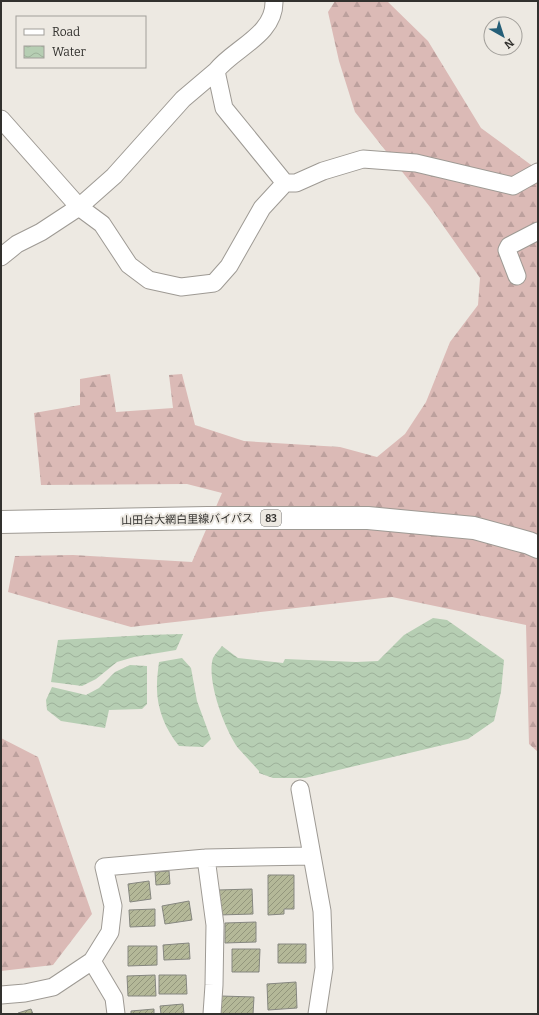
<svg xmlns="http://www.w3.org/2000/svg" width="539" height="1015" font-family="Bitter,'Noto Sans JP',serif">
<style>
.forest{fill:url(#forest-firs)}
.water{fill:url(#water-waves)}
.building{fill:url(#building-hatch);stroke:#868780}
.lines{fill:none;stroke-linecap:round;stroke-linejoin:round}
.street-casing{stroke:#9e9a94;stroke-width:19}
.primary-casing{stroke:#9e9a94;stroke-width:24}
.street{stroke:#fff;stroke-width:17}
.primary{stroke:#fff;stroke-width:22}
.labels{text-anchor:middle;stroke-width:4;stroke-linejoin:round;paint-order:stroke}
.shield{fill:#ede9e2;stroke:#6a6864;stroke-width:1}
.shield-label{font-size:10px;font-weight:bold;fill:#32312e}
.street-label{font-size:11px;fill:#32312e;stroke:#ede9e2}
</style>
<defs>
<pattern id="forest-firs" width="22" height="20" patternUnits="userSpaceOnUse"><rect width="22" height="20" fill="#dbbab6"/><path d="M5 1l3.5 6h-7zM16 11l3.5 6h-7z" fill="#bca09d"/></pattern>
<pattern id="water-waves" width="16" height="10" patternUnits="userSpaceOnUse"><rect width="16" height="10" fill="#b6ceb3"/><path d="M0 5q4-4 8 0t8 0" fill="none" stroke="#9db19a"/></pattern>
<pattern id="building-hatch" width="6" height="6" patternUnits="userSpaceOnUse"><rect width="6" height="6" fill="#b4b898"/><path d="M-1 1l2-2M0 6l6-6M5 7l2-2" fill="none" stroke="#93967c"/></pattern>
</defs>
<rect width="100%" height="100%" fill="#ede9e2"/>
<path class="forest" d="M 335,1 L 387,1 L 428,41 L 481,128 L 538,170 L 538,752 L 529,744 L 526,625 L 392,597 L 131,627 L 8,592 L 15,556 L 73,555 L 192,562 L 222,493 L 187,484 L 41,485 L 34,413 L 80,405 L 80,379 L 110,374 L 116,412 L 173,408 L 169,375 L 182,374 L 195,425 L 244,441 L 340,447 L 377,457 L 405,434 L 426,402 L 450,342 L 478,305 L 480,278 L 430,207 L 355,112 L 339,61 L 328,12 Z
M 1,738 L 38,757 L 92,914 L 53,965 L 1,971 Z"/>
<path class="water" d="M 433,618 L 447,620 L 504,660 L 501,692 L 494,721 L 468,739 L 305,778 L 273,778 L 259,773 L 259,771 C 252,763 245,756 238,748 C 225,730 206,680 213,658 C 215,654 219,650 222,646 L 238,658 L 283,663 L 285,659 L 356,662 L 378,661 L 404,635 Z
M 183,634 L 176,650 L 134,657 L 117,662 L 96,679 L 82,686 L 51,682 L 58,640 L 147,635 Z
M 182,658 L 191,668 L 197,701 L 211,739 L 203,747 L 179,746 C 165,729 156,707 157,684 C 157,677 158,670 159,662 Z
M 130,665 L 147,666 L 147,704 L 142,709 L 109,710 L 105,728 L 61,721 L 47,710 L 46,700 L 52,687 L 86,695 L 99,688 L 115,672 Z"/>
<path class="building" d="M 169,871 L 170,884 L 156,885 L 155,872 Z
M 268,875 L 294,875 L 294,909 L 284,909 L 284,914 L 268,915 Z
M 149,881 L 151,899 L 130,902 L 128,884 Z
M 252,889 L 253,914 L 219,915 L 218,890 Z
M 189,901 L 192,920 L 165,924 L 162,906 Z
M 155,909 L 155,926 L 130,927 L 129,910 Z
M 256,922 L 256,942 L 225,943 L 225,923 Z
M 189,943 L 190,959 L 164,960 L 163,945 Z
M 278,944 L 306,944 L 306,963 L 278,963 Z
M 128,946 L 157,946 L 157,965 L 128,966 Z
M 232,949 L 260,949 L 259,972 L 232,972 Z
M 155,975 L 156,996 L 128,996 L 127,976 Z
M 159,975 L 186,975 L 187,994 L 159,994 Z
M 296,982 L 297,1008 L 268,1010 L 267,984 Z
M 221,996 L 254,997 L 253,1014 L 220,1014 Z
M 183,1004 L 184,1014 L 161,1014 L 160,1006 Z
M 31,1009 L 33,1014 L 18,1014 L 18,1013 Z
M 154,1009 L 154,1014 L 131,1014 L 131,1011 Z"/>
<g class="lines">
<defs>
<path id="street" d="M 1,119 L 79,207 L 102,224 L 129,265 L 149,280 L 181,287 L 214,283 L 229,266 L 262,208 L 285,183 L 224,108 L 216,71 C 234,48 275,35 274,1
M 285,183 L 296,183 L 323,171 L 363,159 L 416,163 L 513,186 L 538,172
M 1,257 L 17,244 L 41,232 L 79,207 L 114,176 L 183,99 L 216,71
M 517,276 L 507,250 L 509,246 L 538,231
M 300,789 L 322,911 L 324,968 L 317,1014
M 206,858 L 215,925 L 214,985 L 212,1014
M 92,961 L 114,998 L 116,1014
M 1,995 L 25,993 L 53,987 L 92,961 L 110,932 L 113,906 L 104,867 L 206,858 L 312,856"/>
<path id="primary" d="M 1,522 L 207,518 L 368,518 L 474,528 L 529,543 L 538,547"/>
</defs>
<use href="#street" class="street-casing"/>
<use href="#primary" class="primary-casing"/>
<use href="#street" class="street"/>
<use href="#primary" class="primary"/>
</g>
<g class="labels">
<rect class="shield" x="261" y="510" width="20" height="16" rx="3"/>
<g class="shield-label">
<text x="271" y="522">83</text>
</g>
<g class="street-label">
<text transform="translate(187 519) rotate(-1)" y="4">山田台大網白里線バイパス</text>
</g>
</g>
<rect width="539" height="1015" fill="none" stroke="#32312e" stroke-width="4"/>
<rect x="16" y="16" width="130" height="52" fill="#ede9e2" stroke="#a29f9a"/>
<rect x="24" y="29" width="20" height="6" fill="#ffffff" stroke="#a29f9a"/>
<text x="52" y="36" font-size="12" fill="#32312e">Road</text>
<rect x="24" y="46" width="20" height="12" fill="url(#water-waves)" stroke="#a29f9a"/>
<text x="52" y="56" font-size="12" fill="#32312e">Water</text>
<g transform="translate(503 36) rotate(141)"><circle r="19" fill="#ede9e2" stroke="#a29f9a"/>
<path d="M0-3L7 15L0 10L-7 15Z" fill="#255f78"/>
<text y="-6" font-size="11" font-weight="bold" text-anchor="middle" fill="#32312e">N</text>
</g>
</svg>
